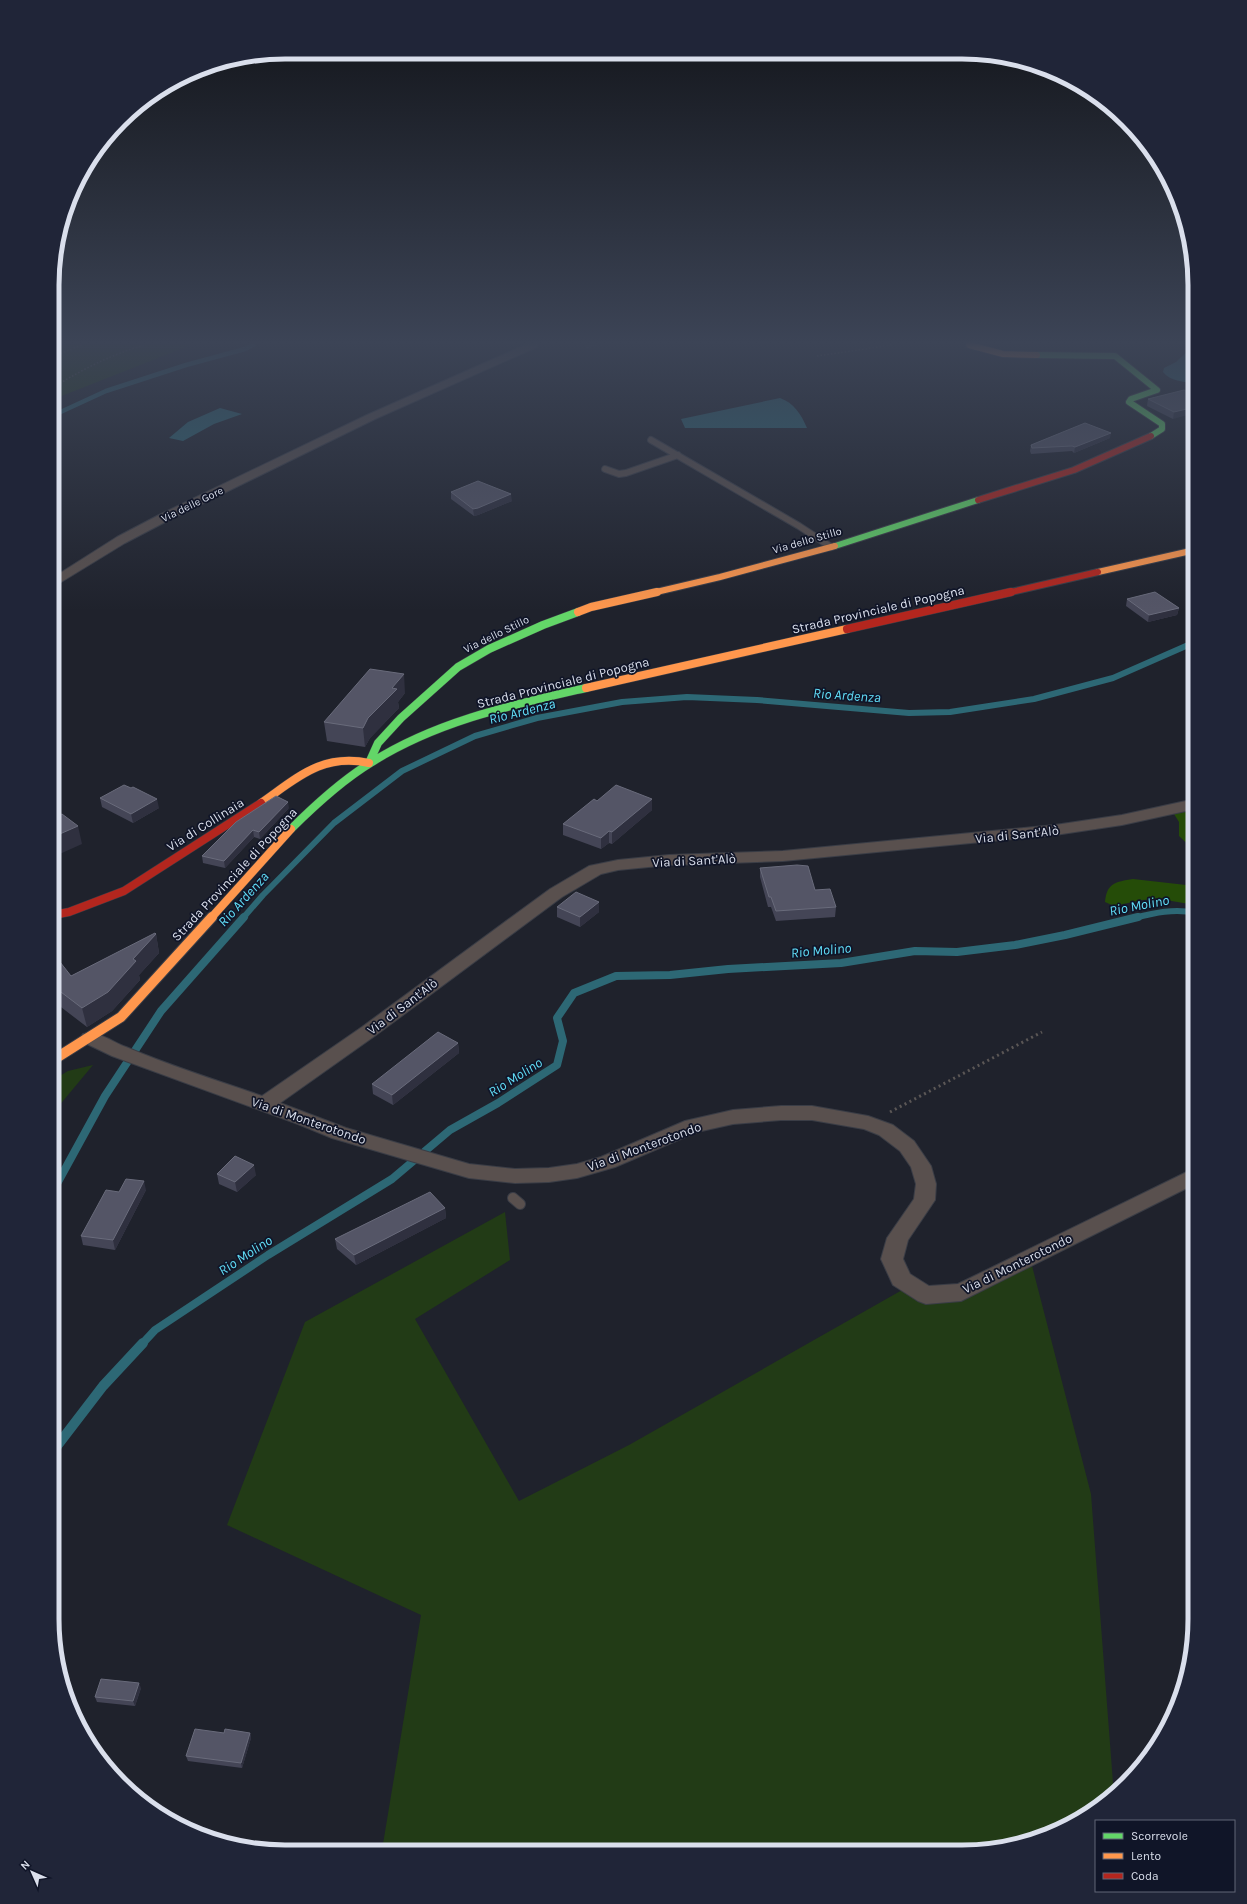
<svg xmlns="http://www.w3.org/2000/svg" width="1247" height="1904" font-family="Karla,sans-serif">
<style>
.green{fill:#223b16}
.forest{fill:#254c08}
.water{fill:#2d6875}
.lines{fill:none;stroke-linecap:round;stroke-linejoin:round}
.stream-far3{stroke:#2d6875;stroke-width:4.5}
.stream-far2{stroke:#2d6875;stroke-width:6}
.stream-far1{stroke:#2d6875;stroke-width:8}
.stream{stroke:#2d6875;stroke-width:10}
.lane-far1-casing{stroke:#3a3d46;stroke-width:8}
.lane-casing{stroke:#3a3d46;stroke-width:12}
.street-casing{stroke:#3a3d46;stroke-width:2}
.fast-far1-casing{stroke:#3a3d46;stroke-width:8}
.fast-casing{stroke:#3a3d46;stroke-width:9}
.slow-far2-casing{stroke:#3a3d46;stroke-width:8}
.slow-far1-casing{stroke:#3a3d46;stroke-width:9}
.slow-casing{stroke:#3a3d46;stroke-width:12}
.jam-far1-casing{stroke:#3a3d46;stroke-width:8}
.jam-casing{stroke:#3a3d46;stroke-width:9}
.path-far1{stroke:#5b5756;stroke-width:1.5;stroke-dasharray:1.5 2;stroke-linecap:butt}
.path{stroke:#5b5756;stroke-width:3;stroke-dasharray:2 3.5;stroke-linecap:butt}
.lane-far1{stroke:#59504e;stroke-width:6}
.lane{stroke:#59504e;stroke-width:10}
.street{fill:#59504e;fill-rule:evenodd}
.fast-far1{stroke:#63d668;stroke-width:6}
.fast{stroke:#63d668;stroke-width:8}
.slow-far2{stroke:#ff974d;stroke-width:6}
.slow-far1{stroke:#ff974d;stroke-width:8}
.slow{stroke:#ff974d;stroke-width:10}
.jam-far1{stroke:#b3261e;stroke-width:6}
.jam{stroke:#b3261e;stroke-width:8}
.wall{fill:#444556}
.shaded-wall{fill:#2f303f}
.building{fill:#545566;stroke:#696b7b}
.labels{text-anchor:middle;stroke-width:3.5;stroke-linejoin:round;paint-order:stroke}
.far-street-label{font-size:11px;fill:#dadfec;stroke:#101528}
.street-label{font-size:13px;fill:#dadfec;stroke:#101528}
.water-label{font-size:14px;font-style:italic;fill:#61def8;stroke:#101528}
.rim{fill:none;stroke:#dadfec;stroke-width:5}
</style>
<rect width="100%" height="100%" fill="#1f222c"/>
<path class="green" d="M 54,345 L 191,345 L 54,399 Z
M 93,1065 L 53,1113 L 53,1080 L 68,1071 Z
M 505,1212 L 510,1260 L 415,1319 L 519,1501 L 629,1445 L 911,1285 L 961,1292 L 1030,1258 L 1091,1494 L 1114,1796 L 1051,1834 L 962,1852 L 382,1850 L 421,1615 L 227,1525 L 305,1322 Z"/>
<path class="forest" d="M 1195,807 L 1195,851 L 1179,836 L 1179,822 L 1174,814 L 1175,812 Z
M 1133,879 L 1195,886 L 1195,905 L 1160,899 L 1142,900 L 1114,906 L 1105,902 C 1107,883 1115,882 1133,879 Z"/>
<path class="water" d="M 1194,345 L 1195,383 C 1184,382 1170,381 1163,372 L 1164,368 L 1176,362 Z
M 780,398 C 794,403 801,414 807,428 L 685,428 L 681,419 Z
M 220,408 L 242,414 L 214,424 L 183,441 L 169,438 L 188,422 Z"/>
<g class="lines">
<path class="stream-far3" d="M 54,415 L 106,391 L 186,365 L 245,349 L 253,345"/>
<path class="stream-far2" d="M 243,918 L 263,895 L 334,823 L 402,771 L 475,736 L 537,718 L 622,702 L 687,697 L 757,700 L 909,713 L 950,712 L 1034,699 L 1113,678 L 1195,642
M 1134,918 C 1154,913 1175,908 1195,913"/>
<path class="stream-far1" d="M 53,1191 L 105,1096 L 161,1011 L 244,917
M 142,1344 L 155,1330 L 268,1255 L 392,1179 L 450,1130 L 498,1103 L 557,1065 L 563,1041 L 557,1018 L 574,993 L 616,976 L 670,975 L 728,969 L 841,963 L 915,951 L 957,952 L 1015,945 L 1065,935 L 1138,917"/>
<path class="stream" d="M 52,1458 L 57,1446 L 103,1386 L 143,1343"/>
<defs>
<path id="lane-far1" d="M 651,440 L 799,526 L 831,547
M 605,469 L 619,474 L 626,473 L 678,455"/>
<path id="lane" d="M 513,1198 L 520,1204"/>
<path id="street" d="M 525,345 L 538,345 L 537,347 L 375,419 L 167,521 L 125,543 L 53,587 L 54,577 L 117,537 L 159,515 L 367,415 Z
M 1195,799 L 1195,809 L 1122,825 L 1055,835 L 783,861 L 669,865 L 618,870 L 601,874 L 562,897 L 376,1035 L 280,1103 L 346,1128 L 469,1164 L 515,1169 L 549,1168 L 577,1164 L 601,1157 L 685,1121 L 733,1110 L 781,1106 L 812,1106 L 868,1116 L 893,1125 L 914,1141 L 931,1166 L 936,1184 L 935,1200 L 908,1240 L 903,1259 L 910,1274 L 929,1286 L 958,1284 L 1195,1168 L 1195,1184 L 961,1301 L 926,1304 L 918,1301 L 893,1285 L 881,1259 L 887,1238 L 914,1199 L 916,1184 L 911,1167 L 900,1151 L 879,1135 L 864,1129 L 812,1120 L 781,1120 L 733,1124 L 697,1132 L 615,1167 L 577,1178 L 549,1182 L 515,1183 L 469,1178 L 332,1138 L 298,1124 L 112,1056 L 83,1042 L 80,1038 L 83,1034 C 98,1030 112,1042 126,1047 C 170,1066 216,1080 262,1096 L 362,1027 L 550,889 L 589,866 L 618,860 L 669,855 L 783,851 L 1055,825 L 1122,815 Z"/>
<path id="fast-far1" d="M 1037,355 L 1115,356 L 1157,390 L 1131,399 L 1129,402 L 1162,424 L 1162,429 L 1151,436
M 835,546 L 978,500"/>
<path id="fast" d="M 369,763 L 378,743 L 401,718 L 458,667 L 489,649 L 543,625 L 578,612
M 291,829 C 316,804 342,780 372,762 C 437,721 512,705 586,688"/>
<path id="slow-far2" d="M 969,345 L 1003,354 L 1037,355
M 1098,572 L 1195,550
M 652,593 L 720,577 L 835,546"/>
<path id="slow-far1" d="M 578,612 L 591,607 L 657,592
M 586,688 L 847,629
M 261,803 C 297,778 322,753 369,763
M 211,918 L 291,829"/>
<path id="slow" d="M 53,1060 L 121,1017 L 212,917"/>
<path id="jam-far1" d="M 978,500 L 1074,470 L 1151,436
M 1007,593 L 1098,572"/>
<path id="jam" d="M 847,629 L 1011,592
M 53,915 L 69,912 L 124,891 L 261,803"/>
</defs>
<use href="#lane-far1" class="lane-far1-casing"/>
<use href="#lane" class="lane-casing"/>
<use href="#street" class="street-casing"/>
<use href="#fast-far1" class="fast-far1-casing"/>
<use href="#fast" class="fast-casing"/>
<use href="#slow-far2" class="slow-far2-casing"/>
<use href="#slow-far1" class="slow-far1-casing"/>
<use href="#slow" class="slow-casing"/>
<use href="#jam-far1" class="jam-far1-casing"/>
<use href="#jam" class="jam-casing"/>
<path class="path-far1" d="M 54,356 L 82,345
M 817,356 L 892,345
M 54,387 C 83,369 112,354 145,345"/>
<path class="path" d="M 890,1112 L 1042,1032"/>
<use href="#lane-far1" class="lane-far1"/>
<use href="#lane" class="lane"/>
<use href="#street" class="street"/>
<use href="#fast-far1" class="fast-far1"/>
<use href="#fast" class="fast"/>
<use href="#slow-far2" class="slow-far2"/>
<use href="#slow-far1" class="slow-far1"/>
<use href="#slow" class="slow"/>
<use href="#jam-far1" class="jam-far1"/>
<use href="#jam" class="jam"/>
</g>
<path class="wall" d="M 1195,396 L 1173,419 L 1147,406 L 1148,399 Z
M 1110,438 L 1074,453 L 1072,451 L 1031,454 L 1030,451 L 1031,445 Z
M 451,492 L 512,501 L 478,515 L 474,516 L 451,499 Z
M 1127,599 L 1179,608 L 1177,615 L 1148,622 L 1126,606 Z
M 405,693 L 398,702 L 399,708 L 370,738 L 365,747 L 327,741 L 324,722 Z
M 100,798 L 159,808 L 133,823 L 102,807 Z
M 597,801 L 652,810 L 612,844 L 609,843 L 601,849 L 563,835 L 563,824 Z
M 289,808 L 260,839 L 254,837 L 225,868 L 203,863 L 202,856 Z
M 760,868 L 815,890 L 836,907 L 835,917 L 776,921 L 771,907 L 768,907 L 760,877 Z
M 599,902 L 599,912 L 580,927 L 557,917 L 557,907 Z
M 156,934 L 159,953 L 139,975 L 140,980 L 112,1011 L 87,1027 L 53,1001 L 53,936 L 57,953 L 54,955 L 71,976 Z
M 458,1043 L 459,1053 L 393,1105 L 373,1094 L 372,1084 Z
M 217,1174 L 256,1175 L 237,1192 L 219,1184 Z
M 146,1190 L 115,1250 L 83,1245 L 81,1236 L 119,1192 Z
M 445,1208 L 446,1218 L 356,1265 L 337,1249 L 335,1239 Z
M 141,1688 L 135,1706 L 97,1702 L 95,1697 Z
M 224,1733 L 250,1733 L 251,1738 L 242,1768 L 188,1761 L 186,1756 Z"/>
<path class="shaded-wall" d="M 589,345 L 598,345 L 586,349 L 586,346 Z
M 1195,407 L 1195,413 L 1173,419 L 1174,412 Z
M 1111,433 L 1110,438 L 1074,453 L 1075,447 Z
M 511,494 L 512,501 L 478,515 L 474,516 L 473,509 Z
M 1179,608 L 1177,615 L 1148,622 L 1149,615 Z
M 404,674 L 405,693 L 398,702 L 399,708 L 370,738 L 365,747 L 363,728 L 368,718 Z
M 157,799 L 159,808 L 133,823 L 131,814 Z
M 652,799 L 652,810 L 612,844 L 612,832 Z
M 288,802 L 289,808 L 260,839 L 259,832 Z
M 78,826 L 82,844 L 53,857 L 53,837 Z
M 253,830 L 254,837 L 225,868 L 224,861 Z
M 609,831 L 609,843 L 601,849 L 601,838 Z
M 599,902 L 599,912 L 580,927 L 580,917 Z
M 156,934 L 159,953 L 139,975 L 140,980 L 112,1011 L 87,1027 L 82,1008 L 133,959 Z
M 53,936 L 57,953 L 53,955 Z
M 458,1043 L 459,1053 L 393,1105 L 392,1095 Z
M 254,1165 L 256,1175 L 237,1192 L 235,1182 Z
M 144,1181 L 146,1190 L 115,1250 L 113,1240 Z
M 445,1208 L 446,1218 L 356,1265 L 354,1255 Z
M 139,1683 L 141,1688 L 135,1706 L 133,1701 Z
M 250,1733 L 251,1738 L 242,1768 L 241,1763 Z"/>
<path class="building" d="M 1184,390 L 1195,396 L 1195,407 L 1174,412 L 1148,399 Z
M 1085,423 L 1111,433 L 1075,447 L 1072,446 L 1032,448 L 1031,445 Z
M 478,481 L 511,494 L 478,508 L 473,509 L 451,492 Z
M 1155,592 L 1179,608 L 1149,615 L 1127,599 Z
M 370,669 L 404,674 L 392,688 L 397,689 L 368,718 L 363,728 L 324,722 Z
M 124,785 L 131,788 L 133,787 L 157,799 L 131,814 L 100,798 Z
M 616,785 L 652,799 L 612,832 L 609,831 L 601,838 L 563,824 L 594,799 L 597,801 Z
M 276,796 L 288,802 L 259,832 L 253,830 L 224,861 L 202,856 L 236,822 Z
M 62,814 L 78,826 L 53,837 L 53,818 Z
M 797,865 L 808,866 L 815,890 L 830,889 L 836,907 L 776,911 L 771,897 L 769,897 L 760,868 Z
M 576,892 L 599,902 L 580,917 L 557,907 Z
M 155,933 L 156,934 L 133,959 L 136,961 L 108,992 L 82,1008 L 53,986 L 53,953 L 71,976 Z
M 438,1032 L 458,1043 L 392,1095 L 372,1084 Z
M 235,1156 L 254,1165 L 235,1182 L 217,1174 Z
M 126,1179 L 144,1181 L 113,1240 L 81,1236 L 106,1190 L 119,1192 Z
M 430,1192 L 445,1208 L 354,1255 L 335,1239 Z
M 101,1679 L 139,1683 L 133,1701 L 95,1697 Z
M 195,1729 L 224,1733 L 225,1729 L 250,1733 L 241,1763 L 186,1756 Z"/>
<linearGradient id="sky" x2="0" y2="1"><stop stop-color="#111318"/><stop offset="0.56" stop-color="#3c4456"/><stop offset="1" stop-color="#3c4456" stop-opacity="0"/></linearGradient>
<rect width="1247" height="611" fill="url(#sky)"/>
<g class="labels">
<g class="far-street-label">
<text transform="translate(192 504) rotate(-26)" y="4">Via delle Gore</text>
<text transform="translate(807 540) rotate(-16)" y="4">Via dello Stillo</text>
<text transform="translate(496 634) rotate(-26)" y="4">Via dello Stillo</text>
</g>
<g class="street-label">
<text transform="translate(878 609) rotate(-13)" y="5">Strada Provinciale di Popogna</text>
<text transform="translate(563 682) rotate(-14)" y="5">Strada Provinciale di Popogna</text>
<text transform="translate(205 824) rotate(-32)" y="5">Via di Collinaia</text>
<text transform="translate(1017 834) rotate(-6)" y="5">Via di Sant'Alò</text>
<text transform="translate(694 860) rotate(-3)" y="5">Via di Sant'Alò</text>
<text transform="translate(234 874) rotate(-47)" y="5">Strada Provinciale di Popogna</text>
<text transform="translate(402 1006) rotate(-37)" y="5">Via di Sant'Alò</text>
<text transform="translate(309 1120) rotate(19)" y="5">Via di Monterotondo</text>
<text transform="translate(644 1146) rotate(-20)" y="5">Via di Monterotondo</text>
<text transform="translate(1017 1263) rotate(-26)" y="5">Via di Monterotondo</text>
</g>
<g class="water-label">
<text transform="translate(847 695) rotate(4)" y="5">Rio Ardenza</text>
<text transform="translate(522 711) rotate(-14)" y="5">Rio Ardenza</text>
<text transform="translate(243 899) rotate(-48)" y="5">Rio Ardenza</text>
<text transform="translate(1139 905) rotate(-11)" y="5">Rio Molino</text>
<text transform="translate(821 950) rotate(-5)" y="5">Rio Molino</text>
<text transform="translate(515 1077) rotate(-32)" y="5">Rio Molino</text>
<text transform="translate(245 1255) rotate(-33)" y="5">Rio Molino</text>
</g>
</g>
<path d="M0 0H1247V1904H0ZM285 59H962A226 226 0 0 1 1188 285V1619A226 226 0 0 1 962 1845H285A226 226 0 0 1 59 1619V285A226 226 0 0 1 285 59Z" fill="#202538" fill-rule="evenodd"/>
<path class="rim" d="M285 59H962A226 226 0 0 1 1188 285V1619A226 226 0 0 1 962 1845H285A226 226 0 0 1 59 1619V285A226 226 0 0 1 285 59Z"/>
<rect x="1095" y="1820" width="140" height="72" fill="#101528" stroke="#616676"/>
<rect x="1103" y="1833" width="20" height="6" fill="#63d668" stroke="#616676"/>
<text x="1131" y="1840" font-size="12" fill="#dadfec">Scorrevole</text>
<rect x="1103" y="1853" width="20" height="6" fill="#ff974d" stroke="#616676"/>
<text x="1131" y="1860" font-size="12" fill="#dadfec">Lento</text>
<rect x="1103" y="1873" width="20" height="6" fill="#b3261e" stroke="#616676"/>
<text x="1131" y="1880" font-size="12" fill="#dadfec">Coda</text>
<g transform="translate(32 1872) rotate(315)" stroke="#101528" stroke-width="3" paint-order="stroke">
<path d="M0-3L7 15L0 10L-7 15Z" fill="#dadfec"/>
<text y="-6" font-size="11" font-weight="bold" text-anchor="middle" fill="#dadfec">N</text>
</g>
</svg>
